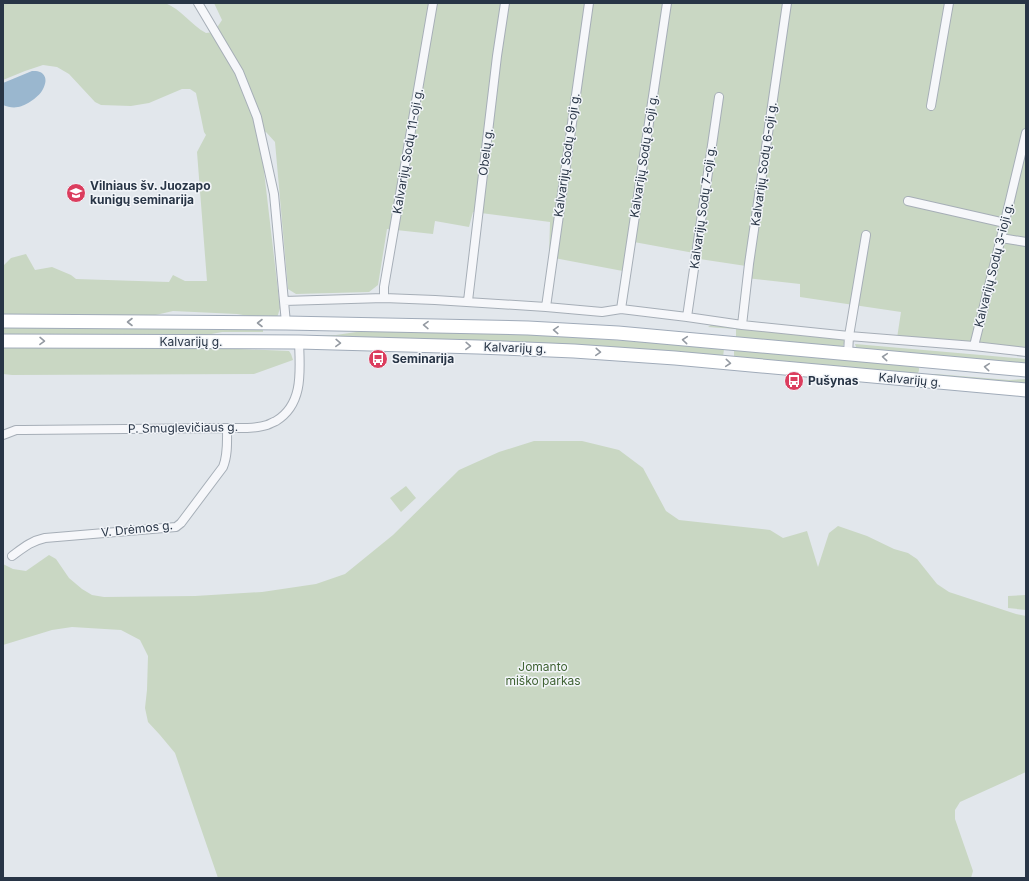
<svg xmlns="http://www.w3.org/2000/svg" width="1029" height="881" font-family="Inter,sans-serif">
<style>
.green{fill:#c9d7c3}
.water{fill:#9ab7cf}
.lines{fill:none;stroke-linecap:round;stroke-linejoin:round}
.street-casing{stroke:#a6aeb7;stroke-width:10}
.primary-casing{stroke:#a0abb9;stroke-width:15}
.street{stroke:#f6f7fa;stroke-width:8}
.primary{stroke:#fff;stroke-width:13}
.oneway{stroke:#949aa2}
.labels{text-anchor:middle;stroke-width:3;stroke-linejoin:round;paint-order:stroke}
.street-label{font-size:12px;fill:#283546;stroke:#f2f5f9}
.poi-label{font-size:12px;font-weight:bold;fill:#283546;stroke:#f2f5f9;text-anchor:start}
.park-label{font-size:12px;fill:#406334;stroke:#f2f5f9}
</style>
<rect width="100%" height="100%" fill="#e2e7ec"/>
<path class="green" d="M 3,3 L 165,3 C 181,9 191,25 206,33 L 214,32 L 222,20 L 214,3 L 1026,3 L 1026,347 L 897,338 L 901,312 L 800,297 L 800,284 L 746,278 L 746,266 L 693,258 L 694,253 L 634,242 L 628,272 L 549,257 L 550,222 L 473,212 L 469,227 L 435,221 L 433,234 L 387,229 L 378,285 L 369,292 L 296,294 L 288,289 L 275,142 L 266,132 L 260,137 L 280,308 L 277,318 L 261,318 L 237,314 L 173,311 L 147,317 L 3,316 L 3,264 L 4,265 L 11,258 L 26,254 L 35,270 L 52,267 L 71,275 L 76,279 L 169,282 L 173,275 L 185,281 L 207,281 L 197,152 L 206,135 L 204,132 L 196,93 L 190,89 L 182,89 L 149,103 L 131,106 L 101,105 L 95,102 L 69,74 L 57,67 L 43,65 L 25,71 L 3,80 Z
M 711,325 L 843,338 L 845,341 L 842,348 L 736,339 L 736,329 L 708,327 Z
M 3,327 L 263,330 L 263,332 L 222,332 L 201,336 L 3,335 Z
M 363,331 L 520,334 L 643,342 L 724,349 L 723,357 L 569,344 L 456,340 L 315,338 L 315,336 L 336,335 Z
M 855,344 L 1026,359 L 1026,365 L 858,350 L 856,347 Z
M 3,347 L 216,348 L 289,351 L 291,354 L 293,360 L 254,374 L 12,375 L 3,374 Z
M 734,350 L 916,366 L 919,368 L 919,371 L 917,374 L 734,358 Z
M 935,374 L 1009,380 L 1026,379 L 1026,385 L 934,375 Z
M 534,441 L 582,441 L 619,450 L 643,468 L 666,511 L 679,520 L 770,530 L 783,538 L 807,531 L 818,567 L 829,533 L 838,526 L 867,536 L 894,549 L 908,553 L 917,559 L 937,584 L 949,592 L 1016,614 L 1026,616 L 1026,772 L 960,802 L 955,810 L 955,819 L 973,871 L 971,878 L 218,878 L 175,753 L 160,735 L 148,722 L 145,708 L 147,690 L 148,656 L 140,640 L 121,630 L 72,627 L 52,630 L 3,645 L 3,564 L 13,569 L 26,571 L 49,555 L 56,559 L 69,578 L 82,589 L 92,595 L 104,597 L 195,596 L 262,592 L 316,584 L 345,574 L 393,535 L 459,470 L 499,452 Z
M 406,486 L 416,498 L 401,512 L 390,498 Z
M 1026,595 L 1026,610 L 1008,608 L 1008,596 Z"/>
<path class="water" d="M 32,71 C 44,70 49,78 43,89 C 40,96 26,106 18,107 C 13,108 8,107 3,105 L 3,83 Z"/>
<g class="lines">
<defs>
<path id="street" d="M 198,3 L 239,72 L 257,117 L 274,194 L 286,323
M 931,106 L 949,3
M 1026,133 L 1001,238 L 974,346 L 1026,352
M 908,201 L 1005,223
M 1001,238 L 1026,242
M 384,298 L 384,287 L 433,3
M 284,301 L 384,298 L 435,300 L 546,307 L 602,312 L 621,309 L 687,317 L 742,325 L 849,336 L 974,346
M 468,301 L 497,56 L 505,3
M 546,307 L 589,3
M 621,309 L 667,3
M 687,317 L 719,97
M 742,325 L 749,264 L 787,3
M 848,354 L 849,336 L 866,235
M 3,435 L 16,430 L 23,430 L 227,428 C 240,428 255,429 267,425 C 270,424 273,422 276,421 C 304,404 300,370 299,342
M 12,556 C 23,548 31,541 45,538 L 176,527 L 181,523 L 223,467 C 228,455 227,441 227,428"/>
<path id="primary" d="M 3,321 L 286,323 L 436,326 L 528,328 L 618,333 L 1026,370
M 3,341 L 299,342 L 478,347 L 574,351 L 675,358 L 1026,390"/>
</defs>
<use href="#street" class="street-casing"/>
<use href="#primary" class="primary-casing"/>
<use href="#street" class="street"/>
<use href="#primary" class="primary"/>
</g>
<defs><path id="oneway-chevron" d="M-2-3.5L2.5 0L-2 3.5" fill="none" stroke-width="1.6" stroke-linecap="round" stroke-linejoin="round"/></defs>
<g class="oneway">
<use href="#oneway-chevron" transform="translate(130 322) rotate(-180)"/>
<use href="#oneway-chevron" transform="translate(260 323) rotate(-180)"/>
<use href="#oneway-chevron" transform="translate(426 325) rotate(-179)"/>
<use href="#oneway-chevron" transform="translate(556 330) rotate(-177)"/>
<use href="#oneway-chevron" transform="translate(685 340) rotate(-175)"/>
<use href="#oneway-chevron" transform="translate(42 341) rotate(1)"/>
<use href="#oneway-chevron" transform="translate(338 343) rotate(2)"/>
<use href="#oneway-chevron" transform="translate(468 346) rotate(2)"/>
<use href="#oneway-chevron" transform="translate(598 352) rotate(4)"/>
<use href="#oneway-chevron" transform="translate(885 357) rotate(-175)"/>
<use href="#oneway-chevron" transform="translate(728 363) rotate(5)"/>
<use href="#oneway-chevron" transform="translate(987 367) rotate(-175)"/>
</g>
<defs>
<symbol id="university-disc" viewBox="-11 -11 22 22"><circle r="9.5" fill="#db3d5e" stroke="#f2f5f9"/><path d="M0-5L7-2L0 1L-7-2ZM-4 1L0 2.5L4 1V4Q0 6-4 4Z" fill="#fff"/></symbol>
<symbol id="bus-disc" viewBox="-11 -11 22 22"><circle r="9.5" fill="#db3d5e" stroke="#f2f5f9"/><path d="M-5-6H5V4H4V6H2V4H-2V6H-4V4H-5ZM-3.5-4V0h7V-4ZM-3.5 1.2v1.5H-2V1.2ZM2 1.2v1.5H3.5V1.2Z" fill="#fff"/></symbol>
</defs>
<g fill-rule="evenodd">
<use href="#university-disc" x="65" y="182" width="22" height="22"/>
<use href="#bus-disc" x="367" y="348" width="22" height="22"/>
<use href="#bus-disc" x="783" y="370" width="22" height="22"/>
</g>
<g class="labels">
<g class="street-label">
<text transform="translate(408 151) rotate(-80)" y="4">Kalvarijų Sodų 11-oji g.</text>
<text transform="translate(486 152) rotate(-83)" y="4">Obelų g.</text>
<text transform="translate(567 155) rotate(-82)" y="4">Kalvarijų Sodų 9-oji g.</text>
<text transform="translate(644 156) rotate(-81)" y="4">Kalvarijų Sodų 8-oji g.</text>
<text transform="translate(764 164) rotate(-82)" y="4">Kalvarijų Sodų 6-oji g.</text>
<text transform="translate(703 207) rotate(-82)" y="4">Kalvarijų Sodų 7-oji g.</text>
<text transform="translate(994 265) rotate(-76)" y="4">Kalvarijų Sodų 3-ioji g.</text>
<text x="191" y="346">Kalvarijų g.</text>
<text transform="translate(515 348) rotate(2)" y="4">Kalvarijų g.</text>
<text transform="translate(910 380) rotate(5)" y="4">Kalvarijų g.</text>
<text transform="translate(183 428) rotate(-1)" y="4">P. Smuglevičiaus g.</text>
<text transform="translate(137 529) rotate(-6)" y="4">V. Drėmos g.</text>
</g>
<g class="poi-label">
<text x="90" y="190">Vilniaus šv. Juozapo<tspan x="90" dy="14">kunigų seminarija</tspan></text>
<text x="392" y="363">Seminarija</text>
<text x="808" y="385">Pušynas</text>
</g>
<g class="park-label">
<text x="543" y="671">Jomanto<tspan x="543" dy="14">miško parkas</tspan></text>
</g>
</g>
<rect width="1029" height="881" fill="none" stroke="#283546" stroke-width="8"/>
</svg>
